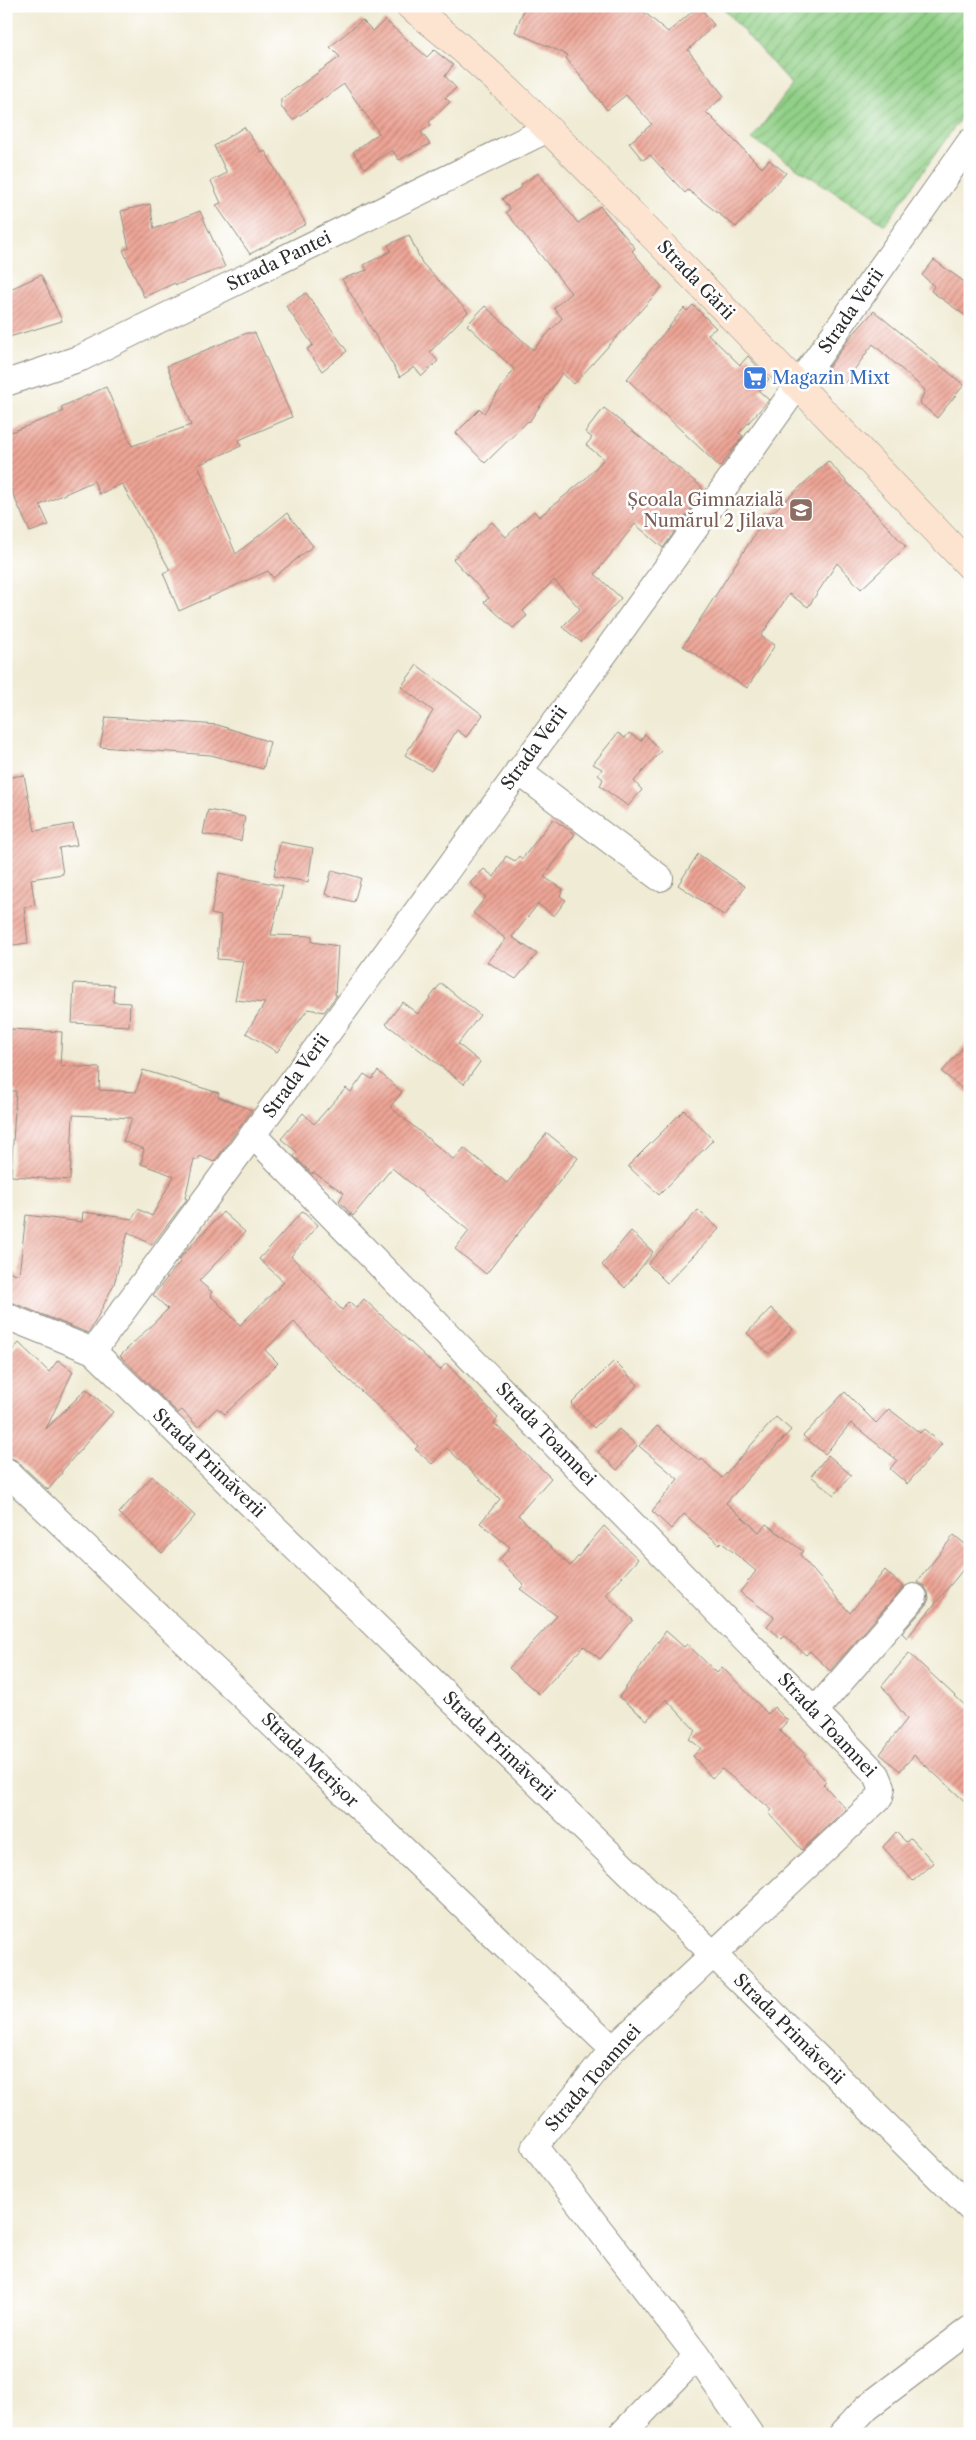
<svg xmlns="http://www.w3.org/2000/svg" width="976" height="2440" font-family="'Libre Caslon Text',serif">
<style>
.garden{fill:url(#garden-furrows);stroke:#5e7e59}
.building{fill:url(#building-hatch)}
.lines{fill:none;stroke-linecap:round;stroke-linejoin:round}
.minor-casing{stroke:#8e8b80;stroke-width:28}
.secondary-casing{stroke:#8e8b80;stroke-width:29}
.minor{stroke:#fff;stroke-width:26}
.secondary{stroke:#fde4d1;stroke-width:28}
.labels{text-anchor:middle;stroke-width:5;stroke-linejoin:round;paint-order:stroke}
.street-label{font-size:18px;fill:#2b2b2b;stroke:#fff}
.shop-label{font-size:18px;fill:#366cbe;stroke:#fff;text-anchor:start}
.education-label{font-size:18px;fill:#785e54;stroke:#fff;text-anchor:end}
</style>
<defs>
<pattern id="garden-furrows" width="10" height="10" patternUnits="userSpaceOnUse" patternTransform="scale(1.25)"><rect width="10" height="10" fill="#91d087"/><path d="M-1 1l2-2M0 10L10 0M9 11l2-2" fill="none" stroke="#77a96f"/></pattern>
<pattern id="building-hatch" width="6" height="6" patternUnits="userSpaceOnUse" patternTransform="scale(1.25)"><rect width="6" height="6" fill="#eda495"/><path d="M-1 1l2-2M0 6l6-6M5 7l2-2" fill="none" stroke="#c0867a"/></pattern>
</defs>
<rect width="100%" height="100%" fill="#fff"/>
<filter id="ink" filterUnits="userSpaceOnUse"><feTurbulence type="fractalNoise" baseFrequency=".02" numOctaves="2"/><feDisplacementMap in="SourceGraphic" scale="10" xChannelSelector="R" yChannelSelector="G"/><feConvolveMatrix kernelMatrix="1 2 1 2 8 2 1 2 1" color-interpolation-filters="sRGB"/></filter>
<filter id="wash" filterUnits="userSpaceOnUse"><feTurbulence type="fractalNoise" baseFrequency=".0096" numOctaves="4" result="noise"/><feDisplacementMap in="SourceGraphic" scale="20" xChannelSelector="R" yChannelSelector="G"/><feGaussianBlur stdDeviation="1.12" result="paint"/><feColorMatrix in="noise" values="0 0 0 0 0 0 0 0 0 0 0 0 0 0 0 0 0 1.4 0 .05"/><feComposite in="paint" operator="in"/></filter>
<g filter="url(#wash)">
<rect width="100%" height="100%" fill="#f0ebd4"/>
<path class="garden" d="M 721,6 L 970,6 L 970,105 L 885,225 L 752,139 L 792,85 Z"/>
<g id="blocks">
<path class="building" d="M 525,6 L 637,6 L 668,32 L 699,6 L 714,25 L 688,50 L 724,96 L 706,112 L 762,168 L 769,160 L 786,173 L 736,227 L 688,190 L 685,193 L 650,155 L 643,160 L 629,143 L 652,124 L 626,95 L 607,110 L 566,58 L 568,55 L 515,32 Z
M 362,20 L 373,31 L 385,20 L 427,57 L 434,50 L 453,65 L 445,76 L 456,88 L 445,98 L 450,102 L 429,122 L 431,125 L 421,132 L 430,144 L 399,160 L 392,150 L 365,168 L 353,152 L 379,133 L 344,84 L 293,120 L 281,107 L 281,99 L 340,57 L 330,47 Z
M 244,127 L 262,153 L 265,151 L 306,224 L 250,254 L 216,205 L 221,203 L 211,181 L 227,173 L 214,146 Z
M 538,173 L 578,223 L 600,206 L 635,248 L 632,251 L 662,287 L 574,384 L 562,373 L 529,422 L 528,421 L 485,463 L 456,433 L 480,409 L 484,413 L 514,369 L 467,325 L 485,306 L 533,350 L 562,318 L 554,308 L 571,293 L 506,212 L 510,209 L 502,199 L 522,187 L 521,185 Z
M 150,204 L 154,229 L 200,211 L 225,267 L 176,285 L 175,283 L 144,297 L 123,250 L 129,248 L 121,211 Z
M 409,235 L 422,263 L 468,312 L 430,352 L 438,361 L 422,376 L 414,367 L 400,377 L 342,279 L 367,270 L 364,265 L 391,251 L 388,245 Z
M 934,260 L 970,286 L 970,319 L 931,291 L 934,286 L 922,275 Z
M 41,275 L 62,321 L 6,338 L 6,291 Z
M 306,293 L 347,351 L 322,371 L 307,349 L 313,345 L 286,306 Z
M 693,305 L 716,328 L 708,334 L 740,365 L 748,356 L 769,379 L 759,391 L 769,400 L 739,433 L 743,436 L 720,467 L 627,379 L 684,308 L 687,311 Z
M 874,311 L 964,385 L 937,418 L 920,403 L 925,390 L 873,344 L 844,384 L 827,370 L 848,340 Z
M 247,333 L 255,333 L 292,417 L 239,440 L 241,446 L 198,465 L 236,554 L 287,513 L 313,546 L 273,578 L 268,571 L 179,611 L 163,573 L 170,570 L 122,484 L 99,494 L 94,481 L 40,505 L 49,525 L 30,532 L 6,479 L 6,434 L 63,412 L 61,407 L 106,387 L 132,446 L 191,425 L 167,366 Z
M 604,408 L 702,487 L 702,493 L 663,548 L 635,524 L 595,574 L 621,598 L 581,642 L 562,627 L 580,609 L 554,580 L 523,611 L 527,616 L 513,628 L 484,602 L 489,598 L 453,559 L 492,522 L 506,537 L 534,511 L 539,517 L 585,479 L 604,459 L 586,445 L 592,438 L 585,432 Z
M 828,461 L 906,547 L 861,589 L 837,563 L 808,607 L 789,594 L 761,636 L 775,645 L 747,688 L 683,646 L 769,512 L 772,513 Z
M 417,665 L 483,715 L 466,737 L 457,730 L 431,771 L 405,755 L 433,711 L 401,687 Z
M 106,717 L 218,725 L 270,742 L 263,769 L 211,755 L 100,747 Z
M 618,733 L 625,738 L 629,733 L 641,741 L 645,734 L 661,751 L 634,781 L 642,790 L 628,806 L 600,786 L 603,779 L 598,775 L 602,769 L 593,764 Z
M 24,775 L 35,831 L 73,824 L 77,845 L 59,848 L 63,874 L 31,879 L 35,905 L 24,907 L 28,943 L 6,946 L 6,778 Z
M 208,810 L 245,817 L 241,841 L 203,834 Z
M 553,819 L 575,834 L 544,877 L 563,889 L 560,896 L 566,900 L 554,916 L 538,904 L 512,937 L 537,954 L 516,979 L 487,962 L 506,939 L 473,913 L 486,897 L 470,883 L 484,869 L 494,877 L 506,856 L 515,861 L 519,856 L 522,859 Z
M 280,842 L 313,848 L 308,882 L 274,876 Z
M 698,854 L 745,886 L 725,916 L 678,885 Z
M 332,870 L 361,878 L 354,902 L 325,894 Z
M 219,873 L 283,886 L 271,935 L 312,936 L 312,942 L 338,946 L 335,995 L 337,995 L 324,1012 L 308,1009 L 277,1052 L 246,1033 L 265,1003 L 235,1000 L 243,961 L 217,959 L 221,916 L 211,914 Z
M 74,983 L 114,985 L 113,1002 L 130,1003 L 129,1026 L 72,1023 Z
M 441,983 L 480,1015 L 458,1044 L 480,1062 L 464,1084 L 386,1024 L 402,1002 L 418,1014 Z
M 11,1029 L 62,1032 L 60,1066 L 100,1068 L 99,1090 L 136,1092 L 143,1070 L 219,1093 L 218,1097 L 252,1110 L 214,1162 L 200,1156 L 198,1160 L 194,1159 L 185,1198 L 187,1199 L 152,1245 L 128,1232 L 114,1284 L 95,1322 L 88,1333 L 6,1300 L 6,1270 L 19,1275 L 26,1215 L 82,1222 L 83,1212 L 132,1219 L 138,1209 L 152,1216 L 174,1176 L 141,1164 L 144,1149 L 123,1141 L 132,1118 L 73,1115 L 70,1180 L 11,1176 L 16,1091 L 6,1091 Z
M 970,1039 L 970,1095 L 942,1072 Z
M 378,1071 L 402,1092 L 390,1107 L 454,1160 L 464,1148 L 507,1183 L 547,1133 L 578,1158 L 486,1274 L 455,1249 L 469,1231 L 392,1168 L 353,1216 L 339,1201 L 344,1193 L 313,1172 L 312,1174 L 294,1156 L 297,1152 L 281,1139 L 303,1113 L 314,1124 L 346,1088 L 351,1092 L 364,1074 L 372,1079 Z
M 684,1110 L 713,1140 L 659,1195 L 628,1166 Z
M 698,1210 L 719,1229 L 667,1283 L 648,1264 Z
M 303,1211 L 318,1225 L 291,1256 L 342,1310 L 350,1302 L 356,1308 L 364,1299 L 440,1370 L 446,1363 L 498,1418 L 494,1423 L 551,1478 L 518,1515 L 570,1566 L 604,1526 L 638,1559 L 606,1595 L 633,1620 L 600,1659 L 584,1646 L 539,1694 L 509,1668 L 557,1616 L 520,1589 L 524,1585 L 499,1560 L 510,1547 L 480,1523 L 500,1499 L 447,1448 L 432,1464 L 415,1449 L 418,1446 L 395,1422 L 339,1371 L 294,1322 L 265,1350 L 278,1363 L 225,1414 L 217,1408 L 198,1427 L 182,1410 L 178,1413 L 120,1356 L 168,1309 L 153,1295 L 181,1261 L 179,1260 L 184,1253 L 223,1212 L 245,1232 L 199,1281 L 212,1292 L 210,1295 L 240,1325 L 284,1282 L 259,1259 Z
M 631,1231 L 653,1252 L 625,1288 L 602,1265 Z
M 771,1308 L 793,1329 L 769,1354 L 747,1333 Z
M 19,1343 L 49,1372 L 58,1360 L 73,1371 L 46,1429 L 86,1389 L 113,1412 L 61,1472 L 62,1473 L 48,1490 L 16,1460 L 6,1456 L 6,1357 Z
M 614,1361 L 638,1385 L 594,1428 L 571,1404 Z
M 845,1392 L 876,1423 L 889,1409 L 920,1433 L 924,1429 L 942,1444 L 907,1484 L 890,1469 L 897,1460 L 851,1423 L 825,1454 L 803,1436 Z
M 776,1417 L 791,1430 L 726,1503 L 759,1532 L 766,1524 L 803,1551 L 800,1555 L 850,1613 L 885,1570 L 903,1587 L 830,1671 L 810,1651 L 806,1655 L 784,1636 L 781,1639 L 767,1626 L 774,1617 L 740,1592 L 756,1571 L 721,1542 L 719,1544 L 684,1514 L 671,1529 L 652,1511 L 678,1479 L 639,1446 L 657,1426 L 700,1461 L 702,1459 L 722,1478 Z
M 619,1429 L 637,1446 L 617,1470 L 598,1452 Z
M 828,1455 L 851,1475 L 834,1495 L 811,1476 Z
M 152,1476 L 195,1516 L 162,1553 L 119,1513 Z
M 954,1535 L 970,1548 L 970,1561 L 907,1638 L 902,1633 L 925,1607 L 929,1599 L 928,1592 L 924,1586 L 917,1582 Z
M 666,1631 L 684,1647 L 687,1644 L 717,1673 L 722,1667 L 768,1714 L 774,1707 L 788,1721 L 779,1730 L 806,1755 L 804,1757 L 826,1781 L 823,1784 L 846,1809 L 802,1850 L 769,1813 L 772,1810 L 722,1769 L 712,1778 L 693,1756 L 701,1748 L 689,1739 L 696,1731 L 666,1699 L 647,1720 L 619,1697 Z
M 909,1653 L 970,1710 L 970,1806 L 914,1755 L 900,1771 L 880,1754 L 907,1719 L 882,1686 Z
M 896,1832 L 906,1842 L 911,1838 L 934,1863 L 913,1881 L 883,1847 Z"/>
</g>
</g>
<g filter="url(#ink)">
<use href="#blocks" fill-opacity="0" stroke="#8e8b80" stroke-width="1"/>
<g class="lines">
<defs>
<path id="minor" d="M 6,383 L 81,358 L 548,129
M 518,771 L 660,878
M 253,1135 L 877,1775 L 882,1787 L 880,1797 L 613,2049 L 535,2146 L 697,2356 L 750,2434
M 6,1316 L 93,1351 L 713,1954 L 970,2208
M 93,1351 C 389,951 684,549 970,142
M 6,1471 L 613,2049
M 815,1711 L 914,1597
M 622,2434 L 697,2356
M 842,2434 L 867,2407 L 970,2329"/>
<path id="secondary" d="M 410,6 C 497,73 573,154 650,233 C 758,343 864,454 970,566"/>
</defs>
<use href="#minor" class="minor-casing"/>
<use href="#secondary" class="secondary-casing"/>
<use href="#minor" class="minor"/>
<use href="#secondary" class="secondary"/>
</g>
</g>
<defs>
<symbol id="supermarket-square" viewBox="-11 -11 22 22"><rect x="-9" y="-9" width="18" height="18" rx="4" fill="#3f7fe0" stroke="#fff"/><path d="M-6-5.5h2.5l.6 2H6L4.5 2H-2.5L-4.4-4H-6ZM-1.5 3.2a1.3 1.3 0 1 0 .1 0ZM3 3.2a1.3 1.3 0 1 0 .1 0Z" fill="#fff"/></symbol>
<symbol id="school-square" viewBox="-11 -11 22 22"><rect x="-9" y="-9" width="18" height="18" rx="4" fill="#8d6e63" stroke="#fff"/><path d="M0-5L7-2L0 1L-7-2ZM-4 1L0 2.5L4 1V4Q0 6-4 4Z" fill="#fff"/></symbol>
</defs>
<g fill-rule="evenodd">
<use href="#supermarket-square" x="741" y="364" width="28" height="28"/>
<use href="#school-square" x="787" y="496" width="28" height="28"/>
</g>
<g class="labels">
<g class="street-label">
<text transform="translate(279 261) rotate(-26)" y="6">Strada Pantei</text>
<text transform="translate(696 280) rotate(46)" y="6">Strada Gării</text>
<text transform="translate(851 311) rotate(-55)" y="6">Strada Verii</text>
<text transform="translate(534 748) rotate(-54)" y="6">Strada Verii</text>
<text transform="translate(296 1076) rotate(-54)" y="6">Strada Verii</text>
<text transform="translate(546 1434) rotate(46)" y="6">Strada Toamnei</text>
<text transform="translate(209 1463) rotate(44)" y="6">Strada Primăverii</text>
<text transform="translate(827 1725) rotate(47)" y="6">Strada Toamnei</text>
<text transform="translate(499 1746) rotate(44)" y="6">Strada Primăverii</text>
<text transform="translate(310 1760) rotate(44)" y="6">Strada Merișor</text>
<text transform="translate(789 2029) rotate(45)" y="6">Strada Primăverii</text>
<text transform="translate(593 2078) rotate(-49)" y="6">Strada Toamnei</text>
</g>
<g class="shop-label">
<text x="772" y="384">Magazin Mixt</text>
</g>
<g class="education-label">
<text x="784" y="506">Școala Gimnazială<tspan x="784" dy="21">Numărul 2 Jilava</tspan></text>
</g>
</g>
<rect width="976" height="2440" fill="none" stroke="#fff" stroke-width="25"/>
</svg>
